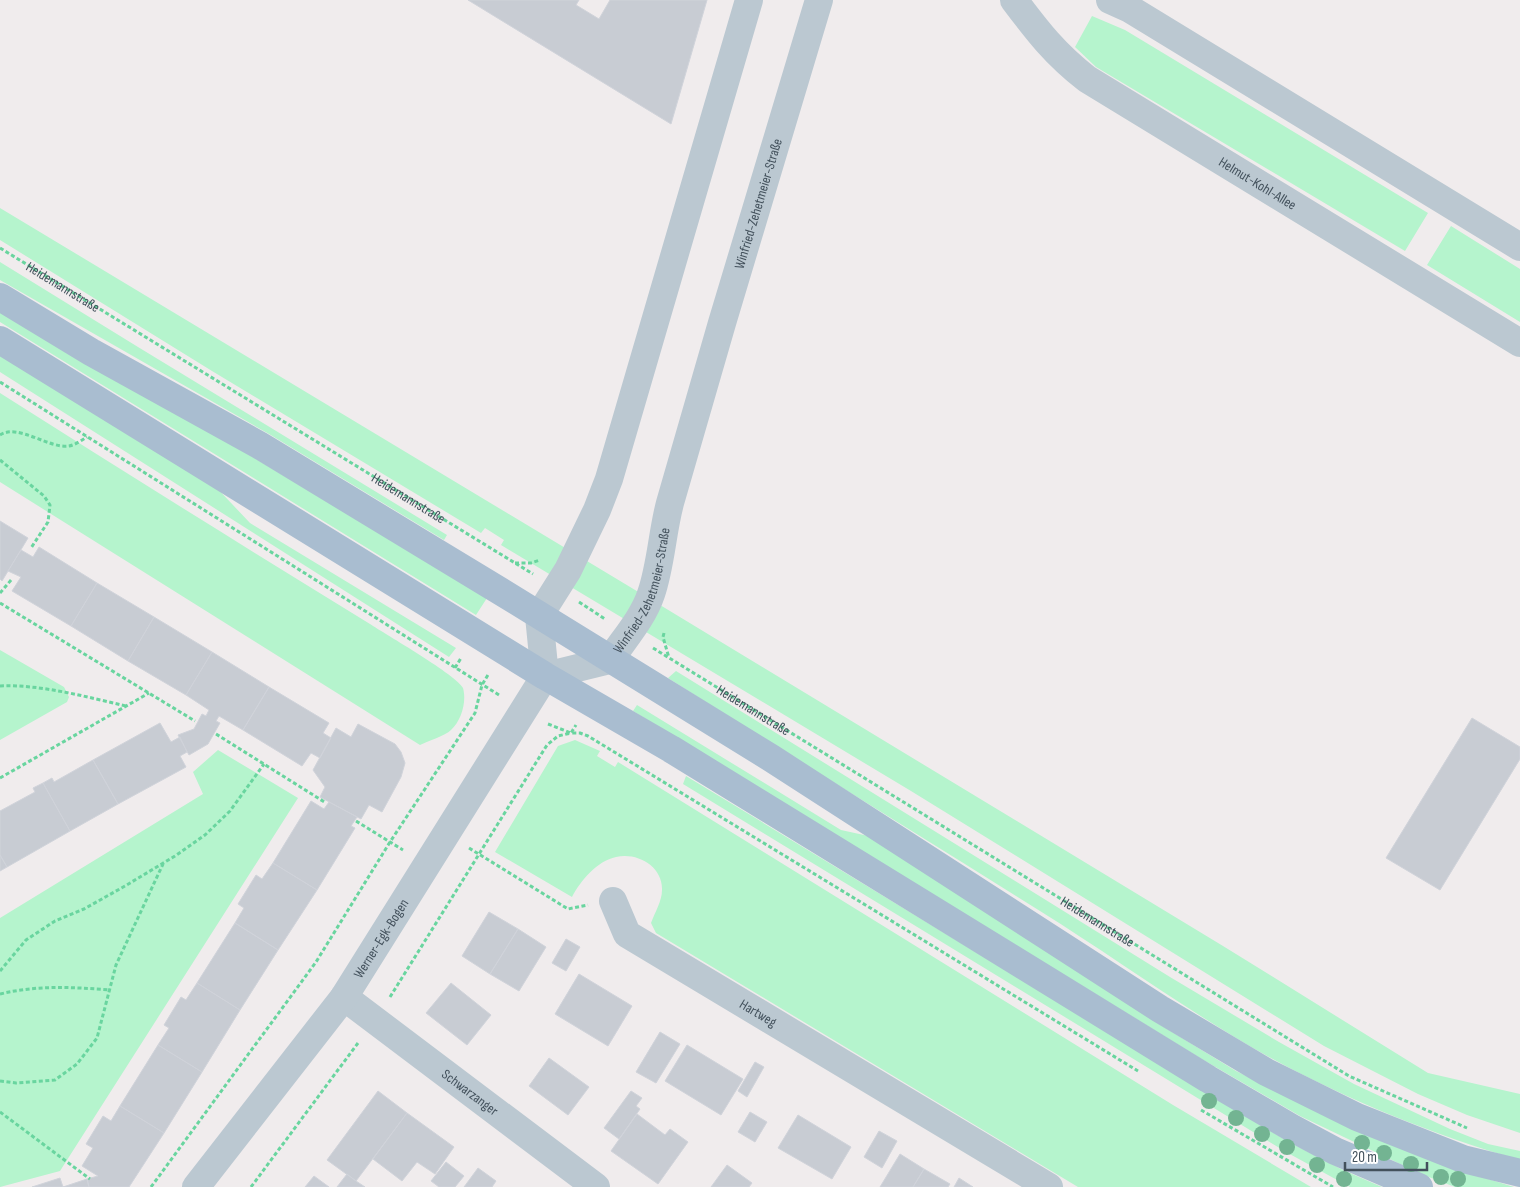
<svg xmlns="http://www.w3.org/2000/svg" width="1520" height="1187" font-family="'Sofia Sans Condensed',sans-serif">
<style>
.green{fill:#b5f4cd}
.building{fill:#c8ccd3;stroke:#d0d3da}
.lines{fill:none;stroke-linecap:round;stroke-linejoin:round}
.path{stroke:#69d59f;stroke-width:3;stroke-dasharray:4 2.5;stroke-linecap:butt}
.minor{stroke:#bbc8d1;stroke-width:28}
.major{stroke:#a9bdd0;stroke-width:28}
.tree{fill:#73b492}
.labels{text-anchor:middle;stroke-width:4.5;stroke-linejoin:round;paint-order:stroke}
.street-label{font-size:14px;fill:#43515c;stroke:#fff}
</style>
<rect width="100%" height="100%" fill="#f0eced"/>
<path class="green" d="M 1092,16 L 1125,30 L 1428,213 L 1405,251 L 1096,67 L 1075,47 Z
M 0,208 L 665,608 L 1223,946 L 1428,1073 L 1520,1094 L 1520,1133 L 1467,1115 L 1418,1094 L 1324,1046 L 911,791 L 501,545 L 504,540 L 485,528 L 481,533 L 212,371 L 0,240 Z
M 1451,226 L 1520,269 L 1520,322 L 1427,265 Z
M 0,262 L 138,347 L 447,535 L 444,540 L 269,434 L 0,280 Z
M 0,312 L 243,451 L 487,598 L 476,615 L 0,322 Z
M 0,351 L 215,486 L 250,523 L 456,648 L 449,657 L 0,372 Z
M 0,393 C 123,471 246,548 370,624 C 385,634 458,676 463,688 C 467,702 461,721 451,730 C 445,736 428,741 420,745 L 0,482 Z
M 0,650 L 64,687 L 69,697 L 67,702 L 0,740 Z
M 676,671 L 1170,977 L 1279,1042 L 1354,1084 L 1450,1129 L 1488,1144 L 1520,1151 L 1520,1160 C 1433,1135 1348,1100 1269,1057 C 1190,1013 1117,959 1040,911 C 916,833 791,757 668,678 Z
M 637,705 L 841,830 L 873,837 L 1159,1024 L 1236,1071 L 1343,1124 L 1443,1165 L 1514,1187 L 1455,1187 L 1421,1174 L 1300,1116 L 1200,1058 L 633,711 Z
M 575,740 L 600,751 L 597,756 L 615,767 L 618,762 L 1173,1105 L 1311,1187 L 1078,1187 L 656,933 L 651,923 C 655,912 662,901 662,890 C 663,867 638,852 616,857 C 597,861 581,880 572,897 L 495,852 L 558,746 Z
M 218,750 L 298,798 L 60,1171 L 0,1187 L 0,918 L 203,794 L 193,772 Z
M 686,776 L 1287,1141 L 1343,1170 L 1382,1187 L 1350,1187 L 1286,1152 L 683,784 Z"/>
<path class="building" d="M 468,0 L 579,0 L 576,5 L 599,19 L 610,0 L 707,0 L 671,124 Z
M 0,521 L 28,538 L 2,581 L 0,579 Z
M 39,547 L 97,583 L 71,626 L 12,591 L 21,577 L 8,571 L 21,550 L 33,557 Z
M 97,583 L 154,617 L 128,661 L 71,626 Z
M 154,617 L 212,652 L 186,695 L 128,661 Z
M 212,652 L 269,687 L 243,730 L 219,716 L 216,721 L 220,723 L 208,744 L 189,755 L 178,735 L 194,729 L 202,714 L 206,716 L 209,710 L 186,695 Z
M 269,687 L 329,723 L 323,733 L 331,738 L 320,758 L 311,753 L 302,766 L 243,730 Z
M 1472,718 L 1520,747 L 1520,759 L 1440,890 L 1386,858 Z
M 160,723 L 171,742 L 180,737 L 187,752 L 180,756 L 186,767 L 118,804 L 93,760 Z
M 358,724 L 395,744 L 401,752 L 405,763 L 401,777 L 382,812 L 369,805 L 361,819 L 320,797 L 325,787 L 313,770 L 336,728 L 351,737 Z
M 93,760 L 118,804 L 70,831 L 43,783 L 52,778 L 54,782 Z
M 43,783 L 70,831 L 7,867 L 0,855 L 0,811 L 35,792 L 33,788 Z
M 311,801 L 324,809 L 329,802 L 357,817 L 351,826 L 355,828 L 317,890 L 273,863 Z
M 0,855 L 7,867 L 0,871 Z
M 273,863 L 317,890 L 278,950 L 235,923 L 244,908 L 238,904 L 256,875 L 262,879 Z
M 489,912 L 518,929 L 490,974 L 462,956 Z
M 235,923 L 278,950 L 240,1010 L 197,983 Z
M 518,929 L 546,947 L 519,991 L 490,974 Z
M 566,939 L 580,947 L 566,971 L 552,963 Z
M 579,974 L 632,1006 L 608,1046 L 555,1014 Z
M 197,983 L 240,1010 L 202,1072 L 158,1045 L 169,1028 L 164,1025 L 181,997 L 186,1000 Z
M 451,983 L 491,1015 L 467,1045 L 426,1013 Z
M 660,1032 L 680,1044 L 656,1083 L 636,1072 Z
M 158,1045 L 202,1072 L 164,1133 L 120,1106 Z
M 687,1045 L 743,1079 L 721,1115 L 665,1081 Z
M 549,1058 L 589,1087 L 568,1115 L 529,1086 Z
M 755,1062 L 764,1067 L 747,1097 L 738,1091 Z
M 378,1091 L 407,1113 L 356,1181 L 327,1160 Z
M 631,1091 L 642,1098 L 636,1106 L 640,1109 L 619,1139 L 604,1128 Z
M 120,1106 L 164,1133 L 129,1187 L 89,1187 L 87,1179 L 98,1176 L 82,1166 L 93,1148 L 86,1144 L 103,1116 L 111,1121 Z
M 750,1112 L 767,1122 L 755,1142 L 738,1132 Z
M 407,1113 L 454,1147 L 435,1174 L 417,1162 L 402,1181 L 373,1159 Z
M 637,1114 L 665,1135 L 670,1129 L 688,1142 L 658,1184 L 611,1151 Z
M 798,1115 L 851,1147 L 832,1179 L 778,1148 Z
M 879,1131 L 897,1141 L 882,1168 L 864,1157 Z
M 900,1154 L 924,1169 L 913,1187 L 880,1187 Z
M 446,1162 L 464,1176 L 455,1187 L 439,1187 L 431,1181 Z
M 727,1165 L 752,1183 L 749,1187 L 711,1187 Z
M 478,1168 L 496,1181 L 492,1187 L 464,1187 Z
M 924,1169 L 950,1184 L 948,1187 L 913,1187 Z
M 347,1174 L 356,1181 L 365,1187 L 337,1187 Z
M 314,1176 L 329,1187 L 305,1187 Z
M 60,1178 L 63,1187 L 32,1187 Z
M 959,1178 L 973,1187 L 954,1187 Z
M 87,1179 L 89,1187 L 63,1187 Z"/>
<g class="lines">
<g class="path">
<path id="s1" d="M 0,248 L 533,574"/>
<path d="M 0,382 L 499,695"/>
<path d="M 0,435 C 18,423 49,449 69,446 C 75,445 82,440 87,437"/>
<path d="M 0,460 L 44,496 L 50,505 L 48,522 L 31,548"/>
<path d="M 515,563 L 531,563 L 540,560"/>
<path d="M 0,593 L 12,579"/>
<path d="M 579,602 L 605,619"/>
<path d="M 0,603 L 195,721"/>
<path d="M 664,633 L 663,637 L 669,658"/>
<path id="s2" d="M 653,648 L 1349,1076 L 1467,1128"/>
<path d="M 455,668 L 461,658"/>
<path d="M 0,686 C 40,684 87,697 126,706"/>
<path d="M 548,724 L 571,733 L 580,733 L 588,736 L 1138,1071"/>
<path d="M 216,734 L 326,803"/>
<path d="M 0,778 L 149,693"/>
<path d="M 356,821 L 403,850"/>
<path d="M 469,848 L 568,909 L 588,905"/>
<path d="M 0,971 L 26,940 L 55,921 L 84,909 L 125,886 L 175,856 L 205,835 L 230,811 L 264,764"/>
<path d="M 0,994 C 38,985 71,987 110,990"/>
<path d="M 390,997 L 547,745 L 558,736 L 571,733 L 576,725"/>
<path d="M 0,1081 L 16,1083 L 55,1080 L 77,1064 L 97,1038 L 116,965 L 163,864"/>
<path d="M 1201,1110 L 1333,1187"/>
<path d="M 0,1112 L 90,1179"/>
<path d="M 151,1187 L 316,962 L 390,842 L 475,713 L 482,685 L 489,673"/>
<path d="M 251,1187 L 358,1043"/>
</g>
<g class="minor">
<path id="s3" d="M 1014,0 C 1038,32 1055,54 1087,79 L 1520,343"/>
<path d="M 1110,0 L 1130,9 L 1520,247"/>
<path id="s4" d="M 545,676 L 610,660 C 624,639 643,618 651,594 C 661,565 662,533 670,503 L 722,323 L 819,0"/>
<path d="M 545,676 L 539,616 L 568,570 L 597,510 L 609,479 L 749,0"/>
<path id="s5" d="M 613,901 L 627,934 L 1049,1187"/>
<path id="s6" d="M 344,997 L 596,1187"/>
<path id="s7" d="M 196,1187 L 344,997 L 545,676"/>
</g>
<path class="major" d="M 0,297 L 91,352 L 259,445 L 500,591 L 771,758 L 1160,1009 L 1266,1072 L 1357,1117 L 1463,1159 L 1520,1173
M 0,340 L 545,676 L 671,749 L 1208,1079 L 1292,1128 L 1335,1151 L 1419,1187"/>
</g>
<g class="tree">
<circle cx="1209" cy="1101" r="8"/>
<circle cx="1236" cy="1118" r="8"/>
<circle cx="1262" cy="1134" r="8"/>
<circle cx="1362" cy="1143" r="8"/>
<circle cx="1287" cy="1147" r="8"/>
<circle cx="1384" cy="1153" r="8"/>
<circle cx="1411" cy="1164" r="8"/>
<circle cx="1317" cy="1165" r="8"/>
<circle cx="1441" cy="1177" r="8"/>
<circle cx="1344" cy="1179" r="8"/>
<circle cx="1458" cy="1179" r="8"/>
</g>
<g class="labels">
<g class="street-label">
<text dy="5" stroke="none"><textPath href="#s3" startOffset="308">Helmut-Kohl-Allee</textPath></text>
<text dy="5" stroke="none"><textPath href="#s4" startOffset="550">Winfried-Zehetmeier-Straße</textPath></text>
<text dy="5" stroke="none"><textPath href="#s1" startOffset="74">Heidemannstraße</textPath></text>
<text dy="5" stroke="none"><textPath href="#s1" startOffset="479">Heidemannstraße</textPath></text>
<text dy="5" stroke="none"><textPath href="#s4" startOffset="145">Winfried-Zehetmeier-Straße</textPath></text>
<text dy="5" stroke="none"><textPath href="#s2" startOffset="118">Heidemannstraße</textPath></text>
<text dy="5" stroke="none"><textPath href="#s2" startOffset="522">Heidemannstraße</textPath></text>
<text dy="5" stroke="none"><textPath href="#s7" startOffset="310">Werner-Egk-Bogen</textPath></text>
<text dy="5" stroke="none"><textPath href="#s5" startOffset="189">Hartweg</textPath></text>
<text dy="5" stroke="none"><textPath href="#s6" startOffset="158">Schwarzanger</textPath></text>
</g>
</g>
<path d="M1345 1162v8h82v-8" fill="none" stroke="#43515c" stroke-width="2.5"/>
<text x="1352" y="1162" font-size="15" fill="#43515c" stroke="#ffffff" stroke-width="4" paint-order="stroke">20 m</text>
</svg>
